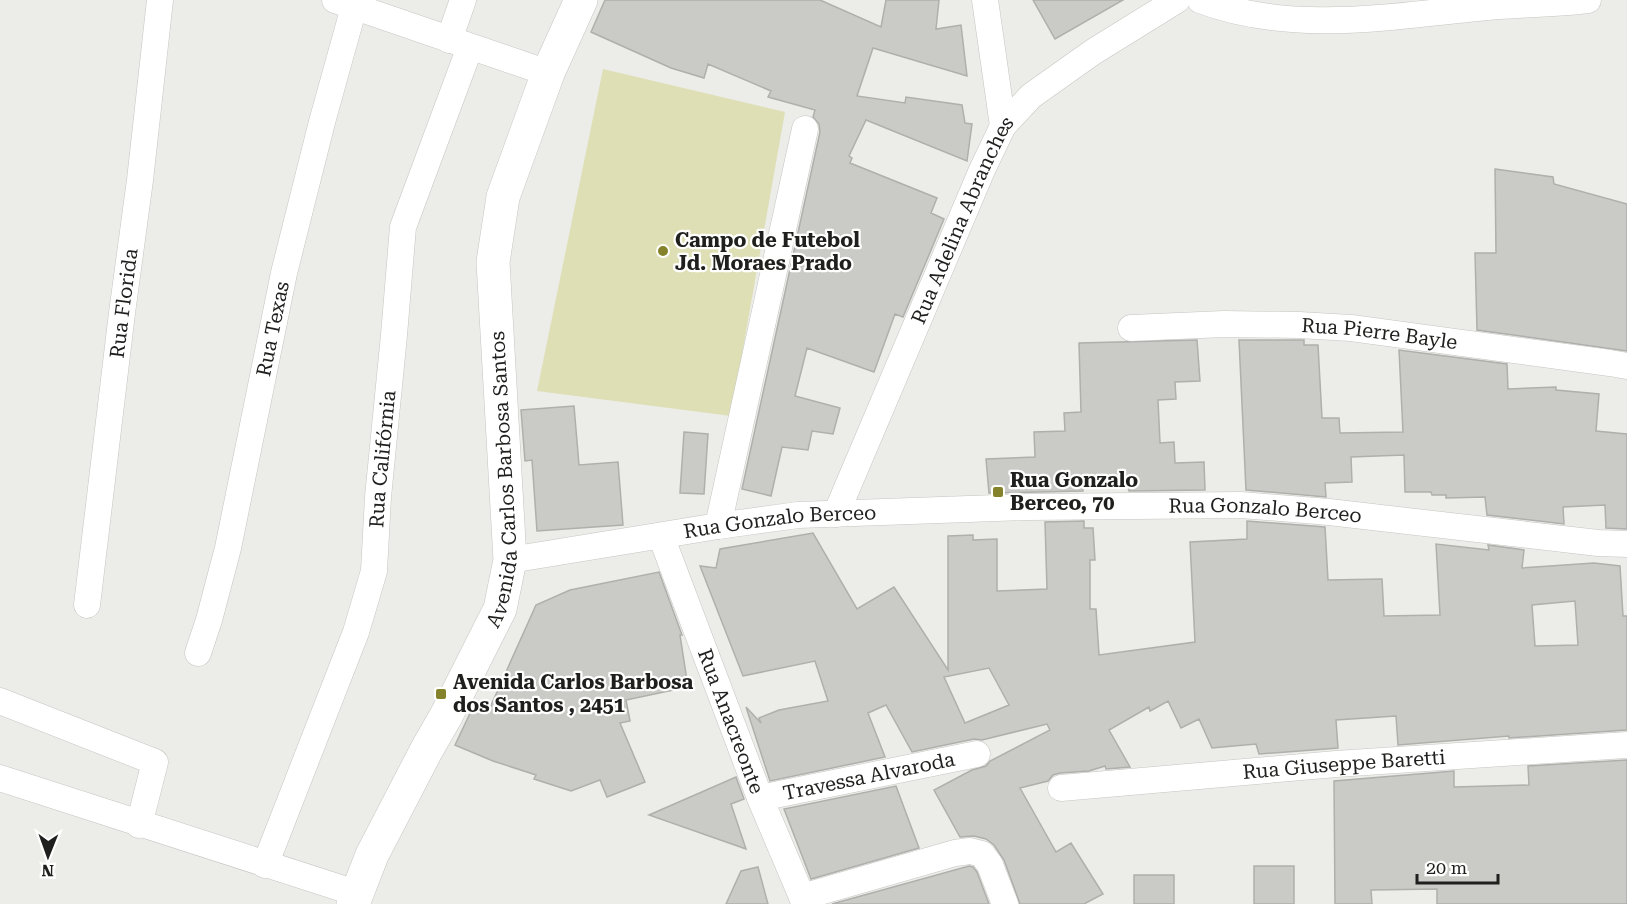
<svg xmlns="http://www.w3.org/2000/svg" width="1627" height="904" font-family="'Roboto Serif',serif">
<style>
.green{fill:#dedfb5}
.building{fill:#cacac7;stroke:#afafab;stroke-width:1.5;fill-rule:evenodd}
.lines{fill:none;stroke-linecap:round;stroke-linejoin:round}
.minor-casing{stroke:#c5c5c2;stroke-width:27}
.major-casing{stroke:#c5c5c2;stroke-width:34}
.minor{stroke:#fff;stroke-width:26}
.major{stroke:#fff;stroke-width:33}
.poi-dot{fill:#84822b;stroke:#fffffe;stroke-width:2}
.labels{text-anchor:middle;stroke-width:4.5;stroke-linejoin:round;paint-order:stroke}
.street-label{font-size:20px;fill:#1f1f1e;stroke:#fffffe}
.poi-label{font-size:20px;font-weight:bold;fill:#1f1f1e;stroke:#fffffe;text-anchor:start}
</style>
<rect width="100%" height="100%" fill="#ecede9"/>
<path class="green" d="M 603,69 L 785,112 L 731,416 L 537,391 Z"/>
<path class="building" d="M 605,0 L 820,0 L 881,27 L 886,0 L 939,0 L 936,29 L 961,25 L 967,76 L 873,48 L 857,96 L 905,103 L 906,97 L 962,105 L 965,123 L 972,124 L 967,161 L 866,120 L 849,156 L 852,158 L 850,163 L 937,198 L 931,213 L 944,219 L 903,317 L 895,314 L 874,372 L 807,348 L 795,396 L 840,408 L 833,434 L 812,431 L 808,450 L 782,447 L 771,496 L 742,489 L 820,132 L 819,124 L 813,117 L 815,110 L 768,97 L 771,91 L 708,64 L 704,78 L 671,68 L 591,32 Z
M 1033,0 L 1123,0 L 1055,39 Z
M 1495,169 L 1553,177 L 1554,184 L 1627,204 L 1627,351 L 1477,330 L 1475,253 L 1496,253 Z
M 1197,340 L 1200,381 L 1175,382 L 1176,399 L 1158,400 L 1160,443 L 1174,442 L 1175,463 L 1204,462 L 1205,490 L 1129,491 L 1128,478 L 1083,480 L 1083,491 L 989,493 L 986,459 L 1035,457 L 1034,432 L 1065,431 L 1064,413 L 1081,412 L 1079,343 Z
M 1239,340 L 1304,340 L 1304,345 L 1318,345 L 1322,418 L 1339,418 L 1340,433 L 1403,432 L 1399,350 L 1507,364 L 1508,389 L 1556,387 L 1556,390 L 1599,394 L 1596,431 L 1627,434 L 1627,529 L 1606,528 L 1605,505 L 1563,507 L 1564,524 L 1487,515 L 1485,497 L 1446,498 L 1446,495 L 1432,495 L 1431,492 L 1405,492 L 1404,455 L 1351,457 L 1352,482 L 1325,483 L 1326,497 L 1246,490 Z
M 574,406 L 579,465 L 618,462 L 623,525 L 537,531 L 532,460 L 525,461 L 521,410 Z
M 684,432 L 708,434 L 704,494 L 680,493 Z
M 1084,521 L 1084,528 L 1093,528 L 1095,560 L 1090,560 L 1090,609 L 1096,609 L 1099,655 L 1195,642 L 1190,542 L 1247,539 L 1247,521 L 1325,527 L 1328,580 L 1382,579 L 1384,616 L 1440,615 L 1436,544 L 1489,550 L 1488,545 L 1524,550 L 1522,568 L 1594,563 L 1620,566 L 1623,616 L 1627,616 L 1627,730 L 1509,738 L 1509,736 L 1398,745 L 1396,716 L 1336,720 L 1338,748 L 1259,754 L 1256,744 L 1212,748 L 1199,719 L 1181,728 L 1168,701 L 1150,711 L 1149,707 L 1109,730 L 1130,767 L 1106,769 L 1105,766 L 1089,771 L 1060,773 L 1053,775 L 1048,781 L 1020,788 L 1056,852 L 1071,843 L 1103,894 L 1084,904 L 1020,904 L 1004,860 L 994,845 L 986,839 L 974,836 L 960,837 L 934,790 L 972,770 L 986,766 L 990,761 L 1050,730 L 1047,724 L 982,740 L 974,739 L 912,752 L 886,705 L 868,713 L 885,757 L 770,781 L 746,707 L 761,723 L 759,718 L 779,710 L 828,701 L 815,661 L 743,676 L 700,566 L 716,568 L 720,549 L 813,533 L 857,609 L 894,587 L 948,670 L 948,536 L 973,535 L 973,540 L 997,539 L 997,591 L 1047,589 L 1045,522 ZM 1575,601 L 1578,645 L 1535,646 L 1532,605 ZM 989,668 L 1009,705 L 965,723 L 944,677 Z
M 659,572 L 682,635 L 680,635 L 688,687 L 626,700 L 630,721 L 620,723 L 645,782 L 607,797 L 600,780 L 571,791 L 534,779 L 536,775 L 493,761 L 455,745 L 473,707 L 488,712 L 536,605 L 570,590 Z
M 1627,760 L 1627,904 L 1437,904 L 1437,889 L 1371,890 L 1372,904 L 1335,904 L 1334,781 L 1454,771 L 1454,787 L 1529,785 L 1528,766 Z
M 736,777 L 744,799 L 731,804 L 746,849 L 649,815 Z
M 896,786 L 919,848 L 811,879 L 784,809 Z
M 969,866 L 973,867 L 977,872 L 989,904 L 832,904 Z
M 1254,866 L 1294,866 L 1294,904 L 1254,904 Z
M 758,867 L 768,904 L 726,904 L 741,871 Z
M 1134,875 L 1174,875 L 1174,904 L 1134,904 Z"/>
<g class="lines">
<defs>
<g id="minor">
<path d="M 335,0 L 548,73"/>
<path d="M 985,0 L 1003,126"/>
<path d="M 1200,0 C 1292,35 1392,16 1488,7 C 1521,4 1555,4 1588,0"/>
<path d="M 449,40 L 463,0"/>
<path id="s1" d="M 1131,328 L 1224,324 L 1299,325 L 1351,328 L 1610,363 L 1627,366"/>
<path id="s2" d="M 836,514 L 982,170 L 1003,126 L 1031,96 L 1093,52 L 1177,0"/>
<path d="M 718,526 L 805,129"/>
<path id="s3" d="M 661,536 L 760,798 L 805,904"/>
<path id="s4" d="M 510,560 L 718,526 L 798,515 L 1028,507 L 1241,505 L 1329,512 L 1598,543 L 1627,544"/>
<path id="s5" d="M 87,605 L 122,313 L 140,180 L 160,0"/>
<path id="s6" d="M 198,653 L 209,620 L 228,548 L 284,273 L 322,122 L 354,7"/>
<path d="M 0,701 L 155,762 L 139,825"/>
<path d="M 0,778 L 356,893"/>
<path id="s7" d="M 1061,788 L 1336,764 L 1627,745"/>
<path id="s8" d="M 760,798 L 977,754"/>
<path id="s9" d="M 265,865 L 356,632 L 374,571 L 378,497 L 394,335 L 403,227 L 470,47"/>
<path d="M 802,897 L 955,853 L 970,851 L 982,854 L 990,865 L 1005,904"/>
</g>
<g id="major">
<path id="s10" d="M 353,904 L 372,855 L 427,749 L 446,716 L 500,609 L 510,560 L 493,262 L 503,197 L 548,73 L 581,0"/>
</g>
</defs>
<use href="#minor" class="minor-casing"/>
<use href="#major" class="major-casing"/>
<use href="#minor" class="minor"/>
<use href="#major" class="major"/>
</g>
<g class="poi-dot">
<circle cx="663" cy="251" r="6"/>
<rect x="992" y="486" width="12" height="12" rx="3"/>
<rect x="435" y="688" width="12" height="12" rx="3"/>
</g>
<g class="labels">
<g class="street-label">
<text dy="7" stroke="none"><textPath href="#s2" startOffset="320">Rua Adelina Abranches</textPath></text>
<text dy="7" stroke="none"><textPath href="#s5" startOffset="304">Rua Florida</textPath></text>
<text dy="7" stroke="none"><textPath href="#s6" startOffset="333">Rua Texas</textPath></text>
<text dy="7" stroke="none"><textPath href="#s1" startOffset="249">Rua Pierre Bayle</textPath></text>
<text dy="7" stroke="none"><textPath href="#s9" startOffset="426">Rua Califórnia</textPath></text>
<text dy="7" stroke="none"><textPath href="#s10" startOffset="460">Avenida Carlos Barbosa Santos</textPath></text>
<text dy="7" stroke="none"><textPath href="#s4" startOffset="759">Rua Gonzalo Berceo</textPath></text>
<text dy="7" stroke="none"><textPath href="#s4" startOffset="273">Rua Gonzalo Berceo</textPath></text>
<text dy="7" stroke="none"><textPath href="#s3" startOffset="198">Rua Anacreonte</textPath></text>
<text dy="7" stroke="none"><textPath href="#s7" startOffset="284">Rua Giuseppe Baretti</textPath></text>
<text dy="7" stroke="none"><textPath href="#s8" startOffset="111">Travessa Alvaroda</textPath></text>
</g>
<g class="poi-label">
<text x="675" y="247">Campo de Futebol<tspan x="675" dy="23">Jd. Moraes Prado</tspan></text>
<text x="1010" y="487">Rua Gonzalo<tspan x="1010" dy="23">Berceo, 70</tspan></text>
<text x="453" y="689">Avenida Carlos Barbosa<tspan x="453" dy="23">dos Santos , 2451</tspan></text>
</g>
</g>
<g transform="translate(48 856) rotate(181)" stroke="#fffffe" stroke-width="4.5" paint-order="stroke">
<path d="M0-4.5L10 22L0 15L-10 22Z" fill="#1f1f1e"/>
<text y="-9" font-size="16" font-weight="bold" text-anchor="middle" fill="#1f1f1e">N</text>
</g>
<path d="M1417 874v9h81v-9" fill="none" stroke="#1f1f1e" stroke-width="3"/>
<text x="1426" y="874" font-size="18" fill="#1f1f1e" stroke="#fffffe" stroke-width="4.5" paint-order="stroke">20 m</text>
</svg>
